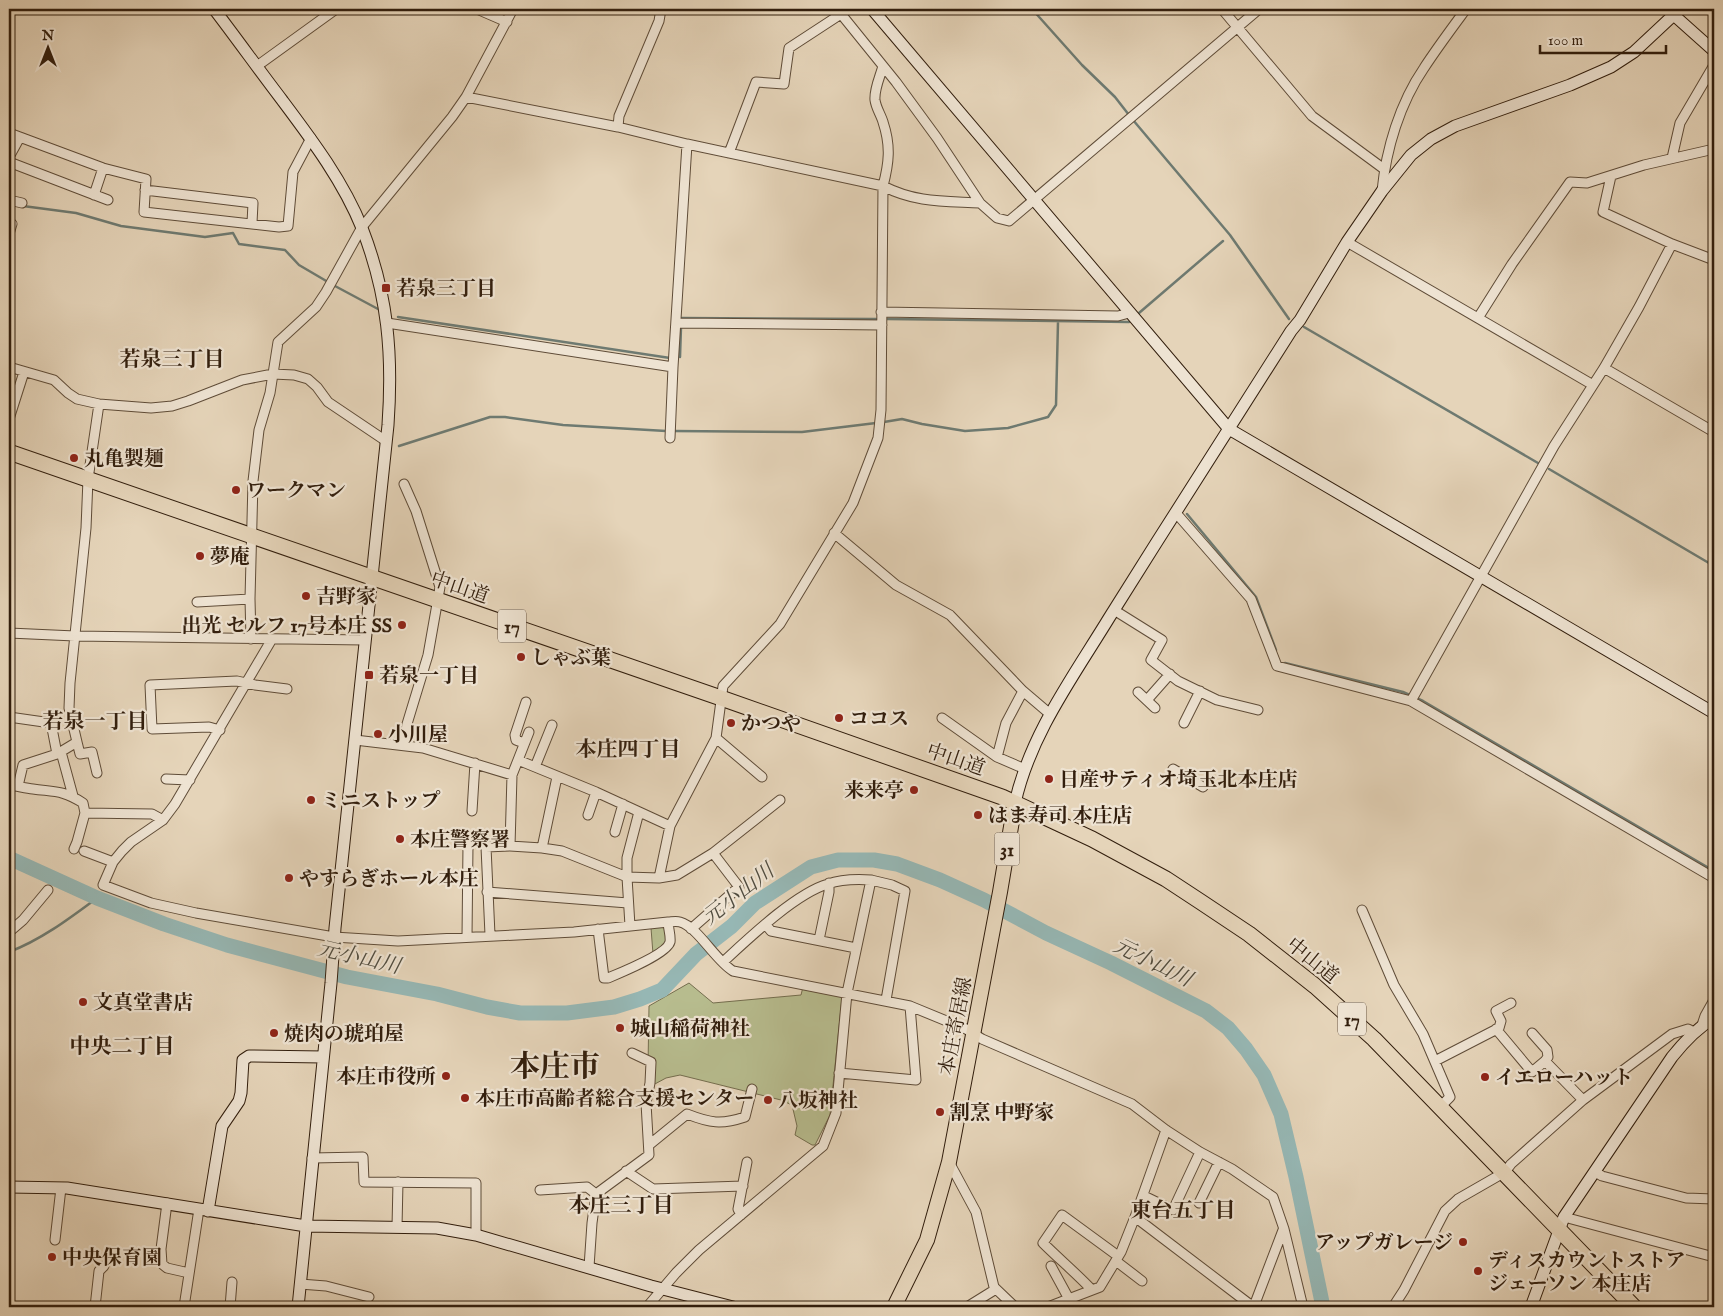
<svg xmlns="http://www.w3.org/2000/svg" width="1723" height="1316" font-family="'IM FELL English','Noto Serif JP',serif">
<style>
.green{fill:#b7bc8e;stroke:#746d4e}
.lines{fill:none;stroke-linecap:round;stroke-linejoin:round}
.stream{stroke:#6e7a71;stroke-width:2.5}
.river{stroke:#96b7b4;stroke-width:15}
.street-casing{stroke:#5f4c38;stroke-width:11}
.secondary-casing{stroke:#321e0d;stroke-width:13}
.primary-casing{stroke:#321e0d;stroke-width:16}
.highway-casing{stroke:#321e0d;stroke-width:17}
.street{stroke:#eee3d2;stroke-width:9}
.secondary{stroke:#eee3d2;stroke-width:11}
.primary{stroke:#e5d4b9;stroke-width:14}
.highway{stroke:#e5d4b9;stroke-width:15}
.poi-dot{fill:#8f2418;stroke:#eee3d2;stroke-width:2}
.labels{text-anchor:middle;stroke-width:4.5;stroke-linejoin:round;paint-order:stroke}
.shield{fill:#eee3d2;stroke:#6a5948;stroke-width:1}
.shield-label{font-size:19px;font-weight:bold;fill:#321e0d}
.poi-label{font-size:20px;font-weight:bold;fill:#321e0d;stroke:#eee3d2;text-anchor:start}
.street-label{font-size:20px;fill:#321e0d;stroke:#eee3d2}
.neighbourhood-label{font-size:21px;font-weight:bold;fill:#321e0d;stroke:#eee3d2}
.water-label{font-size:21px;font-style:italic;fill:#504c3f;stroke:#eee3d2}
.town-label{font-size:30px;font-weight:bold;fill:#321e0d;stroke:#eee3d2}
</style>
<rect width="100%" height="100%" fill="#e5d4b9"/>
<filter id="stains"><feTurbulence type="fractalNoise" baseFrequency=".004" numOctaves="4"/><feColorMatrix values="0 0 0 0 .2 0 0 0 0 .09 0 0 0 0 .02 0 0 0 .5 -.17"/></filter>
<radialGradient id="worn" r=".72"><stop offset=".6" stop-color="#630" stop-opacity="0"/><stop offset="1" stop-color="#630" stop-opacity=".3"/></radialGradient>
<path class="green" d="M 663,925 L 665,927 L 667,941 L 653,954 L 651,928 Z
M 689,983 L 713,1003 L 801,995 L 803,987 L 840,995 L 842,998 L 830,1115 L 815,1145 L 812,1145 L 795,1135 L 797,1126 L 792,1105 L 781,1100 L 680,1075 L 666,1078 L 653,1085 L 648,1066 L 649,1006 Z"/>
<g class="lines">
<path class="stream" d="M 1032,9 L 1082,65 L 1115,97 L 1129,115
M 1133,120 L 1230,235 L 1289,319
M 23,206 L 76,213 L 121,226 L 205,237 L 233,233 L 239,244 L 285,250 L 299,265 L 328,282
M 335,286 L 378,309
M 1139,313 L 1223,241
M 398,317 L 670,358
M 682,318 L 876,319
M 887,319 L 1129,322
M 1304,327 L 1538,463
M 680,357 L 681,327
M 884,422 L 902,419 L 922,424 L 965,431 L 1008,428 L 1048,417 L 1056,405 L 1058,322
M 673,431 L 802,432 L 876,423
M 399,446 L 490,417 L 505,417 L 563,425 L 666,431
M 1549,469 L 1714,566
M 1187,514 L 1256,597 L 1276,650
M 1285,663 L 1403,692 L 1423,701 L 1714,871
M 9,952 C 41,940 70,918 97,898"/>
<path class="river" d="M 9,858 L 97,898 L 164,924 L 227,945 L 347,977 L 437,994 L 487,1007 L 520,1013 L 567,1013 L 614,1007 L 640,999 L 662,990 L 696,954 L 732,926 L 755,903 L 811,867 L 838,860 L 874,860 L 897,864 L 940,880 L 984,900 L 1046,933 L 1111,963 L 1206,1011 L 1228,1028 L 1246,1049 L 1264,1075 L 1281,1114 L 1296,1177 L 1323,1307"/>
<defs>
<path id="street" d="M 477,9 L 507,22
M 837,9 L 896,82 L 937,138 L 980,203 L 997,218 L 1009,221 L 1259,9
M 1222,9 L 1312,116 L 1384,169
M 257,66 L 336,9
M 466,97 L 618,127 L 687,144 L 883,186 C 916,203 944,201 980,203
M 618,127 L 619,116 L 659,21 L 661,9
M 9,133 L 103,168 L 146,179 L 144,212 L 279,227 L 288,226 L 293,172 L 311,138
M 729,153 L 756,82 L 784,84 L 789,48 L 841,14
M 9,157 L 20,137
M 1672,158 L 1680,123 L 1714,65
M 9,162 L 108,200
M 1611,176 L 1603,212 L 1672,244 L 1714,260
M 145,190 L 253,203 L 252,223
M 1382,191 C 1386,149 1400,103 1424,68 C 1437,48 1452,28 1466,9
M 94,195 L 103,168
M 9,200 L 22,203
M 9,223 L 12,224 L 9,234
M 1347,242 L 1593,385
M 881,312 L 1118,316 L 1129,313
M 1478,318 L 1512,264 L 1570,182 L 1587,183 L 1644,165 L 1714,149
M 387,323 L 673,367
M 676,323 L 882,325
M 9,367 L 54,380 L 68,393 L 77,399 L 99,404 L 151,408 L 172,406 L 188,401 L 242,380 L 273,374 L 294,375 L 308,379 L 317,387 L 328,402 L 386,441
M 1604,368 L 1714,432
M 9,419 L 24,372
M 670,438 L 673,367 L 687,144
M 404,484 L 416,511 L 440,587 L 428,655 L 407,724 L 404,745
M 1176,513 L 1251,599 L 1277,666 L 1411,701 L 1714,878
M 834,533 L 896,585 L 950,615 L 1023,691 L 1050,714
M 197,602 L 250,599
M 1114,610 L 1162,640 L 1151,660 L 1178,681 L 1217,700 L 1258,710
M 9,633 L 75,636 L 365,640
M 251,639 L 250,599 L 253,481 L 259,430 L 270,393 L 278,342 L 316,307 L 326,292 L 362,227 L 452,117 L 466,97 L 513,9
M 272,639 L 175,804 L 163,820 L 131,842 L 122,851 L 113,862 L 103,885 L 151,903 L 196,913 L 334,937 L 398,941 L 574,932 L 668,922 C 671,922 676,921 680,922 C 698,927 715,960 733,971 L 910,1006 L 966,1029 L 982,1039 L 1132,1104 L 1166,1130 L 1200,1152 L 1232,1169 L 1273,1197 L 1284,1229 L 1303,1307
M 1138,692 L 1155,708
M 1147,700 L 1170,674
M 1411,701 L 1554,446 L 1604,368 L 1639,307 L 1672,244
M 9,717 L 51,723 L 57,754 L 23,765 L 18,786
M 942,718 L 997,757 L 1025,769
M 1184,723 L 1200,691
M 220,730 L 209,727 L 152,729 L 150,685 L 237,681 L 255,685 L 287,689
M 716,738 L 762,777
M 355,740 L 423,748 L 512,775 L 518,760 L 596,792 L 670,826
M 77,742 L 80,754 L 92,752 L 97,773
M 524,743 L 516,740 L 515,735 L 526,702
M 61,752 L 73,796
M 57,754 L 77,742 L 69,708 L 70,683 L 86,528 L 88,479 L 99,404
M 997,757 L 1006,723 L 1023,691
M 518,760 L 529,732
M 535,767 L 552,725
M 1173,769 L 1203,787
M 166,779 L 190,780
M 9,785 C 17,786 25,788 33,789 C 55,792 63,790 83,803 L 85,813 L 152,814 L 163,820
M 472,811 L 475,763
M 588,815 L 596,792
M 615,832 L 623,804
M 510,846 L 512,775
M 542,848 L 562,851 L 627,877 L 627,858 L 639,812
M 74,849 L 77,842 L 85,813
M 84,851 L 113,862
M 713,853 L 780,800
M 659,878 L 677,875 L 713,853 L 739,887 L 691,929
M 871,880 L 892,885 L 905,891 L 886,1000
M 487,892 L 628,903
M 1362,910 L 1394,985 L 1423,1034 L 1450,1097 L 1440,1107
M 766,925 L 771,931 L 856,948
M 630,926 L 627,877 L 659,878 L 670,826 L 716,738 L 723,686 L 780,624 L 853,503 L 878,438 L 881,410 L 883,186 C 889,163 891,146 883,122 C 881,115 876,108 875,100 C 874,89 880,77 883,66
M 598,929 L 604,978 L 608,978 C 620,973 667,954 670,942 C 671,936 668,927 668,922
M 9,932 L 23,920 L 48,890
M 490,935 L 486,847 L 510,846 L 542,848 L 557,777
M 467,937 L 468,845
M 819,940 L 829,892 L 829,883
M 1702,1025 L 1705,1016 L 1714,1000
M 1496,1029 L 1532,1072 L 1545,1061 L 1583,1100
M 1532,1033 L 1547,1050 L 1548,1057 L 1545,1061
M 1435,1061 L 1499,1028 L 1501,1021 L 1496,1011 L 1511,1003
M 839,1073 L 916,1080 L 910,1006
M 1166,1130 L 1135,1217 L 1248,1303 L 1256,1307
M 649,1145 L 687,1114 C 710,1123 721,1125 745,1117 L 752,1089
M 312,1158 L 363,1157 L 364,1182 L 476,1183 L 476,1235
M 949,1162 L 976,1212 L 994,1287 L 1015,1307
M 626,1171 L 653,1189 L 743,1186
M 1595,1172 L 1602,1176 L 1686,1198 L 1714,1199
M 540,1190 L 587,1187 L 596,1194
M 1144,1196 L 1173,1210 L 1200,1152
M 167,1203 L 161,1249 L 162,1264 L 167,1268 L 189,1273
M 1199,1203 L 1219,1162
M 741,1215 L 738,1209 L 747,1162
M 1564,1217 L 1714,1257
M 397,1227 L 398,1182
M 55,1240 L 61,1188
M 1116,1261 L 1142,1281
M 1051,1266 L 1069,1299
M 589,1267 L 592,1223 L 596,1194 L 649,1155 L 646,1103 L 650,1083 L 651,1062 L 632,1053
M 300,1284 L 326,1286 L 369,1297
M 1092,1290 C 1076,1273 1059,1259 1043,1243 L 1062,1215 L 1118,1256
M 1254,1306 L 1283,1230
M 9,1307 L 14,1307
M 95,1307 L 99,1271 L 104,1266
M 184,1307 L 199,1209
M 230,1307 L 232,1282
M 647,1307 L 676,1273 L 699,1250 L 823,1146 L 836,1113 L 847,993 L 871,880 C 856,879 842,879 828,884 C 796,893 748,939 723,962
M 967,1307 L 996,1289
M 1048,1307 L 1100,1287 L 1121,1252 L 1135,1217
M 1393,1307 L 1404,1290 L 1445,1211 L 1458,1199 L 1505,1172 L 1511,1164 L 1583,1100 L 1672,1034 L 1688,1029 L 1694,1032"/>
<path id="secondary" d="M 214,9 C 237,39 259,70 282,100 C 312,140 343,181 362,228 C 388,295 393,354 388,425 L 335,928 L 331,983 L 298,1307
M 872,9 L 1229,429 L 1714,713
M 1667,9 L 1714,51
M 1015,803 C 1030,735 1073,677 1109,618 C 1169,522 1230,427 1291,331 L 1300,320 L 1347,242 L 1382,191 L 1411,155 L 1431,139 L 1455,126 L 1570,85 L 1611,67 L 1634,52 L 1680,9
M 9,1187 L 67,1188 L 306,1226 L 437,1228 L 476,1235 L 651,1286 L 733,1307
M 208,1211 L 222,1126 L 239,1101 L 241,1093 L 243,1060 L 249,1056 L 323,1057
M 1531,1307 L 1564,1217 L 1672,1057 C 1684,1042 1697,1028 1714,1018"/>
<path id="primary" d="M 894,1307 L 927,1240 L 949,1162 L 1000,892 L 1015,803"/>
<path id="highway" d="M 9,452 L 721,698 L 1002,797 L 1092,839 L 1166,879 L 1201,902 L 1249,934 L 1315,986 L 1374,1039 L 1634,1307"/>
</defs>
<use href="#street" class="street-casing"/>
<use href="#secondary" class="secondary-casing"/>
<use href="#primary" class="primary-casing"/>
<use href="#highway" class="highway-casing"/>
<use href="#street" class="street"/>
<use href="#secondary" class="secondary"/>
<use href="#primary" class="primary"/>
<use href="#highway" class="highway"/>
</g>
<g class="poi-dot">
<rect x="381" y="283" width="10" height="10" rx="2.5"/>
<circle cx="74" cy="458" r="5"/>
<circle cx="236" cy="490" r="5"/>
<circle cx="200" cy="556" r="5"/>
<circle cx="306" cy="596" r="5"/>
<circle cx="402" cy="625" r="5"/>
<circle cx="521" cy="657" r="5"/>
<rect x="364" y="670" width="10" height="10" rx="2.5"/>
<circle cx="839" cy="718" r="5"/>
<circle cx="731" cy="723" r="5"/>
<circle cx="378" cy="734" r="5"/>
<circle cx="1049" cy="779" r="5"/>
<circle cx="914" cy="790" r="5"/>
<circle cx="311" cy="800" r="5"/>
<circle cx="978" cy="815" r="5"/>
<circle cx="400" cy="839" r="5"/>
<circle cx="289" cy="878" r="5"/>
<circle cx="83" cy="1002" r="5"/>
<circle cx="620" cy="1028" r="5"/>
<circle cx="274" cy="1033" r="5"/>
<circle cx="446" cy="1076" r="5"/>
<circle cx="1485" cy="1077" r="5"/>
<circle cx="465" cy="1098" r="5"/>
<circle cx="768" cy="1100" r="5"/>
<circle cx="940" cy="1112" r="5"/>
<circle cx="1463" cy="1242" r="5"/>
<circle cx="52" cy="1257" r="5"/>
<circle cx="1478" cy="1271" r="5"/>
</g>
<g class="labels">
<g class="shield">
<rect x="498" y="609.5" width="28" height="33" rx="4"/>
<rect x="994.5" y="832.5" width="25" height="33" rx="4"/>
<rect x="1338" y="1002.5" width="28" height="33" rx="4"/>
</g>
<g class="shield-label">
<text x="512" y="633">17</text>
<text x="1007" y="856">31</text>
<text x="1352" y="1026">17</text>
</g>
<g class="poi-label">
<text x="396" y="295">若泉三丁目</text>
<text x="84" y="465">丸亀製麺</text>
<text x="246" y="497">ワークマン</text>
<text x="210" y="563">夢庵</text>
<text x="316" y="603">吉野家</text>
<text x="392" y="632" text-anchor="end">出光 セルフ 17号本庄 SS</text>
<text x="531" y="664">しゃぶ葉</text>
<text x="379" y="682">若泉一丁目</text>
<text x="849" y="725">ココス</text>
<text x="741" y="730">かつや</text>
<text x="388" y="741">小川屋</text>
<text x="1059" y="786">日産サティオ埼玉北本庄店</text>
<text x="904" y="797" text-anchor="end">来来亭</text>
<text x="321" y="807">ミニストップ</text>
<text x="988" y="822">はま寿司 本庄店</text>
<text x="410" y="846">本庄警察署</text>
<text x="299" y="885">やすらぎホール本庄</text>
<text x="93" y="1009">文真堂書店</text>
<text x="630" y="1035">城山稲荷神社</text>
<text x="284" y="1040">焼肉の琥珀屋</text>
<text x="436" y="1083" text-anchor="end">本庄市役所</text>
<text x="1495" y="1084">イエローハット</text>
<text x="475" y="1105">本庄市高齢者総合支援センター</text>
<text x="778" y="1107">八坂神社</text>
<text x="950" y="1119">割烹 中野家</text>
<text x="1453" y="1249" text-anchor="end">アップガレージ</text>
<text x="62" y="1264">中央保育園</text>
<text x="1488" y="1267">ディスカウントストア<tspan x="1488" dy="23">ジェーソン 本庄店</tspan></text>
</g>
<g class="street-label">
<text transform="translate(460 587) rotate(19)" y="7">中山道</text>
<text transform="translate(956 759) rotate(19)" y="7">中山道</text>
<text transform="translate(1313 960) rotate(39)" y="7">中山道</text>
<text transform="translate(955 1026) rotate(-79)" y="7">本庄寄居線</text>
</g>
<g class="neighbourhood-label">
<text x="172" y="366">若泉三丁目</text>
<text x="95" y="728">若泉一丁目</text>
<text x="628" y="756">本庄四丁目</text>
<text x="122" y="1053">中央二丁目</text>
<text x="621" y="1212">本庄三丁目</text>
<text x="1183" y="1217">東台五丁目</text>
</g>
<g class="water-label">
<text transform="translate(738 894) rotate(-38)" y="7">元小山川</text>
<text transform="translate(359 957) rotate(13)" y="7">元小山川</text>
<text transform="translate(1153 962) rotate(26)" y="7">元小山川</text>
</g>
<g class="town-label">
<text x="555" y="1076">本庄市</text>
</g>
</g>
<rect width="1723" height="1316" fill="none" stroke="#e5d4b9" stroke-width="30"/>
<rect x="10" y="10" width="1703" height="1296" fill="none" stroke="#321e0d" stroke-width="2.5"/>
<rect x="15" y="15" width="1693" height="1286" fill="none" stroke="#321e0d"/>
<g transform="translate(48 48)" stroke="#eee3d2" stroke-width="4" paint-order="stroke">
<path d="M0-4L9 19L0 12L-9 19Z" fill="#321e0d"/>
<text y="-8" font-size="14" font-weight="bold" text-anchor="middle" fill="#321e0d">N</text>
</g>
<path d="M1540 45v8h126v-8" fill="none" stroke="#321e0d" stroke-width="2.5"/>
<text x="1548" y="45" font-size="15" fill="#321e0d" stroke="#eee3d2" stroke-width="4" paint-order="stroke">100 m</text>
<rect width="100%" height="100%" filter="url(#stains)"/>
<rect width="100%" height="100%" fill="url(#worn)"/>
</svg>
